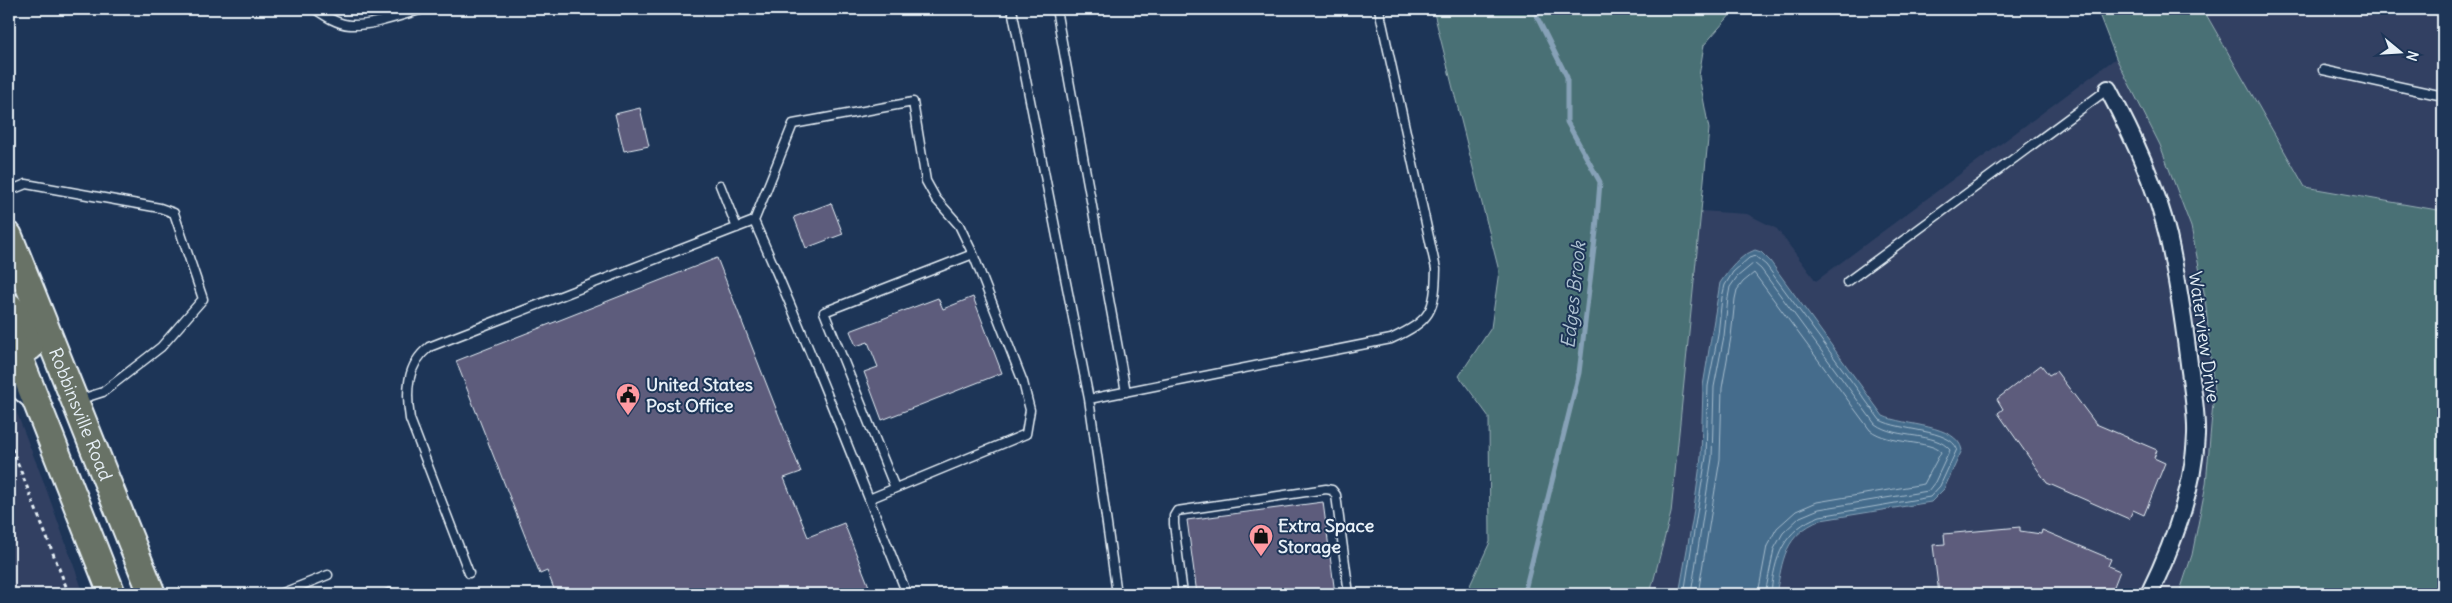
<svg xmlns="http://www.w3.org/2000/svg" width="2452" height="603" font-family="Delius,sans-serif">
<style>
.built{fill:#304062}
.green{fill:#4a7074;stroke:#99b0b6}
.water{fill:#446c8c;stroke:#86a1b7}
.lines{fill:none;stroke-linecap:round;stroke-linejoin:round}
.shore{stroke:#a6bccd;stroke-width:1}
.stream{stroke:#86a1b7;stroke-width:5}
.building{fill:#5d5b7b;stroke:#e8f1f8}
.service-casing{stroke:#e8f1f8;stroke-width:11}
.minor-casing{stroke:#e8f1f8;stroke-width:20}
.trunk-casing{stroke:#e8f1f8;stroke-width:30}
.path{stroke:#e8f1f8;stroke-width:3;stroke-dasharray:4 4;stroke-linecap:butt}
.service{stroke:#1d3557;stroke-width:8}
.minor{stroke:#1d3557;stroke-width:16}
.trunk{stroke:#687266;stroke-width:26}
.labels{text-anchor:middle;stroke-width:4;stroke-linejoin:round;paint-order:stroke}
.street-label{font-size:18px;fill:#e8f1f8;stroke:#1d3557}
.poi-label{font-size:18px;font-weight:bold;fill:#e8f1f8;stroke:#1d3557;text-anchor:start}
.water-label{font-size:19px;font-style:italic;fill:#afc2d2;stroke:#1d3557}
</style>
<rect width="100%" height="100%" fill="#1d3557"/>
<filter id="ink" filterUnits="userSpaceOnUse"><feTurbulence type="fractalNoise" baseFrequency=".02" numOctaves="2"/><feDisplacementMap in="SourceGraphic" scale="10" xChannelSelector="R" yChannelSelector="G"/><feConvolveMatrix kernelMatrix="1 2 1 2 8 2 1 2 1" color-interpolation-filters="sRGB"/></filter>
<g filter="url(#ink)">
<path class="built" d="M 2203,9 L 2443,9 L 2443,211 L 2305,187 Z
M 2116,58 L 2160,145 L 2191,227 L 2205,297 L 2214,391 L 2206,484 L 2192,555 L 2179,594 L 1650,594 L 1671,513 L 1701,211 L 1747,214 L 1777,229 L 1816,281 Z
M 9,393 L 43,480 L 84,594 L 9,594 Z"/>
<path class="green" d="M 1433,9 L 1740,9 L 1732,13 L 1704,45 L 1699,76 L 1709,129 L 1701,211 L 1671,513 L 1650,594 L 1466,594 L 1490,542 L 1489,417 L 1459,376 L 1491,328 L 1499,271 Z
M 2097,9 L 2203,9 L 2305,187 L 2443,211 L 2443,594 L 2179,594 L 2192,555 L 2206,484 L 2214,391 L 2205,297 L 2191,227 L 2160,145 L 2116,58 Z"/>
<path class="water" d="M 1755,250 L 1761,252 L 1770,261 L 1883,416 C 1904,426 1957,424 1962,450 L 1944,489 L 1931,502 L 1821,520 C 1784,535 1783,559 1776,594 L 1679,594 L 1693,516 L 1701,457 L 1703,386 L 1720,283 C 1729,270 1739,256 1755,250 Z"/>
<g class="lines">
<path class="shore" d="M 1684,594 L 1706,457 L 1708,386 L 1718,335 L 1722,297 L 1725,285 L 1733,272 L 1749,258 L 1755,256 L 1766,265 L 1880,420 C 1899,431 1950,429 1957,449 L 1940,486 L 1930,497 L 1820,516 C 1784,529 1774,557 1771,594
M 1691,594 L 1712,458 L 1714,387 L 1724,336 L 1728,298 L 1730,287 L 1737,277 L 1754,263 L 1761,269 L 1875,424 C 1897,440 1935,431 1950,450 L 1935,482 L 1928,491 L 1819,509 L 1800,517 L 1783,533 L 1774,549 L 1765,594
M 1698,594 L 1720,459 L 1722,388 L 1731,337 L 1735,299 L 1737,290 L 1743,282 L 1754,273 L 1870,430 C 1889,445 1930,440 1941,452 L 1924,484 L 1817,502 L 1796,511 L 1777,528 L 1767,546 L 1758,594"/>
<path class="stream" d="M 1524,594 L 1579,373 L 1596,231 L 1600,182 L 1567,122 L 1567,77 L 1537,17 L 1538,9"/>
</g>
<path class="building" d="M 640,108 L 649,146 L 624,151 L 615,114 Z
M 831,203 L 843,234 L 806,248 L 794,217 Z
M 717,258 L 801,472 L 784,478 L 808,537 L 844,523 L 872,594 L 556,594 L 547,571 L 540,574 L 456,361 Z
M 973,297 L 1002,373 L 882,420 L 864,372 L 878,367 L 868,342 L 856,346 L 850,331 L 938,298 L 943,309 Z
M 2041,365 L 2049,375 L 2056,371 L 2096,424 L 2157,450 L 2154,458 L 2165,463 L 2144,515 L 2133,510 L 2129,519 L 2047,483 L 1998,413 L 2003,409 L 1997,399 Z
M 1323,502 L 1335,594 L 1197,594 L 1187,520 Z
M 2020,527 L 2020,531 L 2041,534 L 2042,530 L 2111,559 L 2108,566 L 2120,571 L 2111,594 L 1939,594 L 1933,545 L 1945,544 L 1944,534 Z"/>
<g class="lines">
<defs>
<path id="service" d="M 315,9 C 325,16 337,24 350,25 C 374,26 401,15 424,9
M 1012,9 L 1089,399 L 1117,594
M 1056,9 L 1126,392
M 2323,70 L 2443,96
M 720,185 L 737,228
M 9,191 L 26,184 L 160,208 L 174,213 L 203,299 L 161,347 L 103,392 L 78,400
M 1847,282 L 2108,89
M 1089,399 L 1391,339 C 1431,320 1435,312 1436,269 L 1379,9
M 895,488 L 824,312 L 973,254
M 869,499 L 1026,434 L 1030,410 L 1023,382 L 973,254 L 959,225 L 936,199 L 926,181 L 913,102 L 793,124 L 754,221 C 809,344 857,470 907,594
M 469,573 L 410,419 C 406,392 406,365 429,347 L 754,221
M 280,594 L 328,575
M 387,594 L 390,593
M 1183,594 L 1174,524 L 1174,516 L 1177,511 L 1326,489 L 1332,490 L 1336,495 L 1349,594"/>
<path id="minor" d="M 2108,89 C 2133,136 2156,185 2168,236 C 2177,276 2183,316 2188,356 C 2191,382 2197,409 2196,435 C 2194,490 2173,545 2149,594
M 9,382 L 34,403"/>
<g id="trunk">
<path id="s1" d="M 9,236 L 152,594"/>
<path d="M 9,306 L 15,314 L 30,347"/>
<path d="M 9,332 L 112,594"/>
</g>
</defs>
<use href="#service" class="service-casing"/>
<use href="#minor" class="minor-casing"/>
<use href="#trunk" class="trunk-casing"/>
<path class="path" d="M 9,441 L 69,594"/>
<use href="#service" class="service"/>
<use href="#minor" class="minor"/>
<use href="#trunk" class="trunk"/>
</g>
</g>
<defs>
<symbol id="civic-pin" viewBox="-11 -11 22 30"><path d="M0 17L-7.5 6A9.5 9.5 0 1 1 7.5 6Z" fill="#ff9aa2" stroke="#1d3557"/><path d="M-.6-6.5H3V-4.5H.6V-3L4-1V1h2V6H-6V1h2V-1L-.6-3ZM-1.2 2.5V6h2.4V2.5Z" fill="#111"/></symbol>
<symbol id="shop-pin" viewBox="-11 -11 22 30"><path d="M0 17L-7.5 6A9.5 9.5 0 1 1 7.5 6Z" fill="#ff9aa2" stroke="#1d3557"/><path d="M-5-2.5h2.3a2.7 3.5 0 0 1 5.4 0H5L5.5 6h-11ZM-1.5-2.5h3a1.5 2.3 0 0 0-3 0Z" fill="#111"/></symbol>
</defs>
<g fill-rule="evenodd">
<use href="#civic-pin" x="614" y="381" width="28" height="38"/>
<use href="#shop-pin" x="1247" y="522" width="28" height="38"/>
</g>
<g class="labels">
<g class="street-label">
<text transform="translate(2204 337) rotate(82)" y="6">Waterview Drive</text>
<text dy="6" stroke="none"><textPath href="#s1" startOffset="192">Robbinsville Road</textPath></text>
</g>
<g class="poi-label">
<text x="646" y="391">United States<tspan x="646" dy="21">Post Office</tspan></text>
<text x="1278" y="532">Extra Space<tspan x="1278" dy="21">Storage</tspan></text>
</g>
<g class="water-label">
<text transform="translate(1573 295) rotate(-84)" y="7">Edges Brook</text>
</g>
</g>
<rect width="2452" height="603" fill="none" stroke="#1d3557" stroke-width="30"/>
<rect x="15" y="15" width="2422" height="573" fill="none" stroke="#e8f1f8" stroke-width="2" filter="url(#ink)"/>
<g transform="translate(2400 52) rotate(108)" stroke="#1d3557" stroke-width="4" paint-order="stroke">
<path d="M0-4L9 19L0 12L-9 19Z" fill="#e8f1f8"/>
<text y="-8" font-size="14" font-weight="bold" text-anchor="middle" fill="#e8f1f8">N</text>
</g>
</svg>
